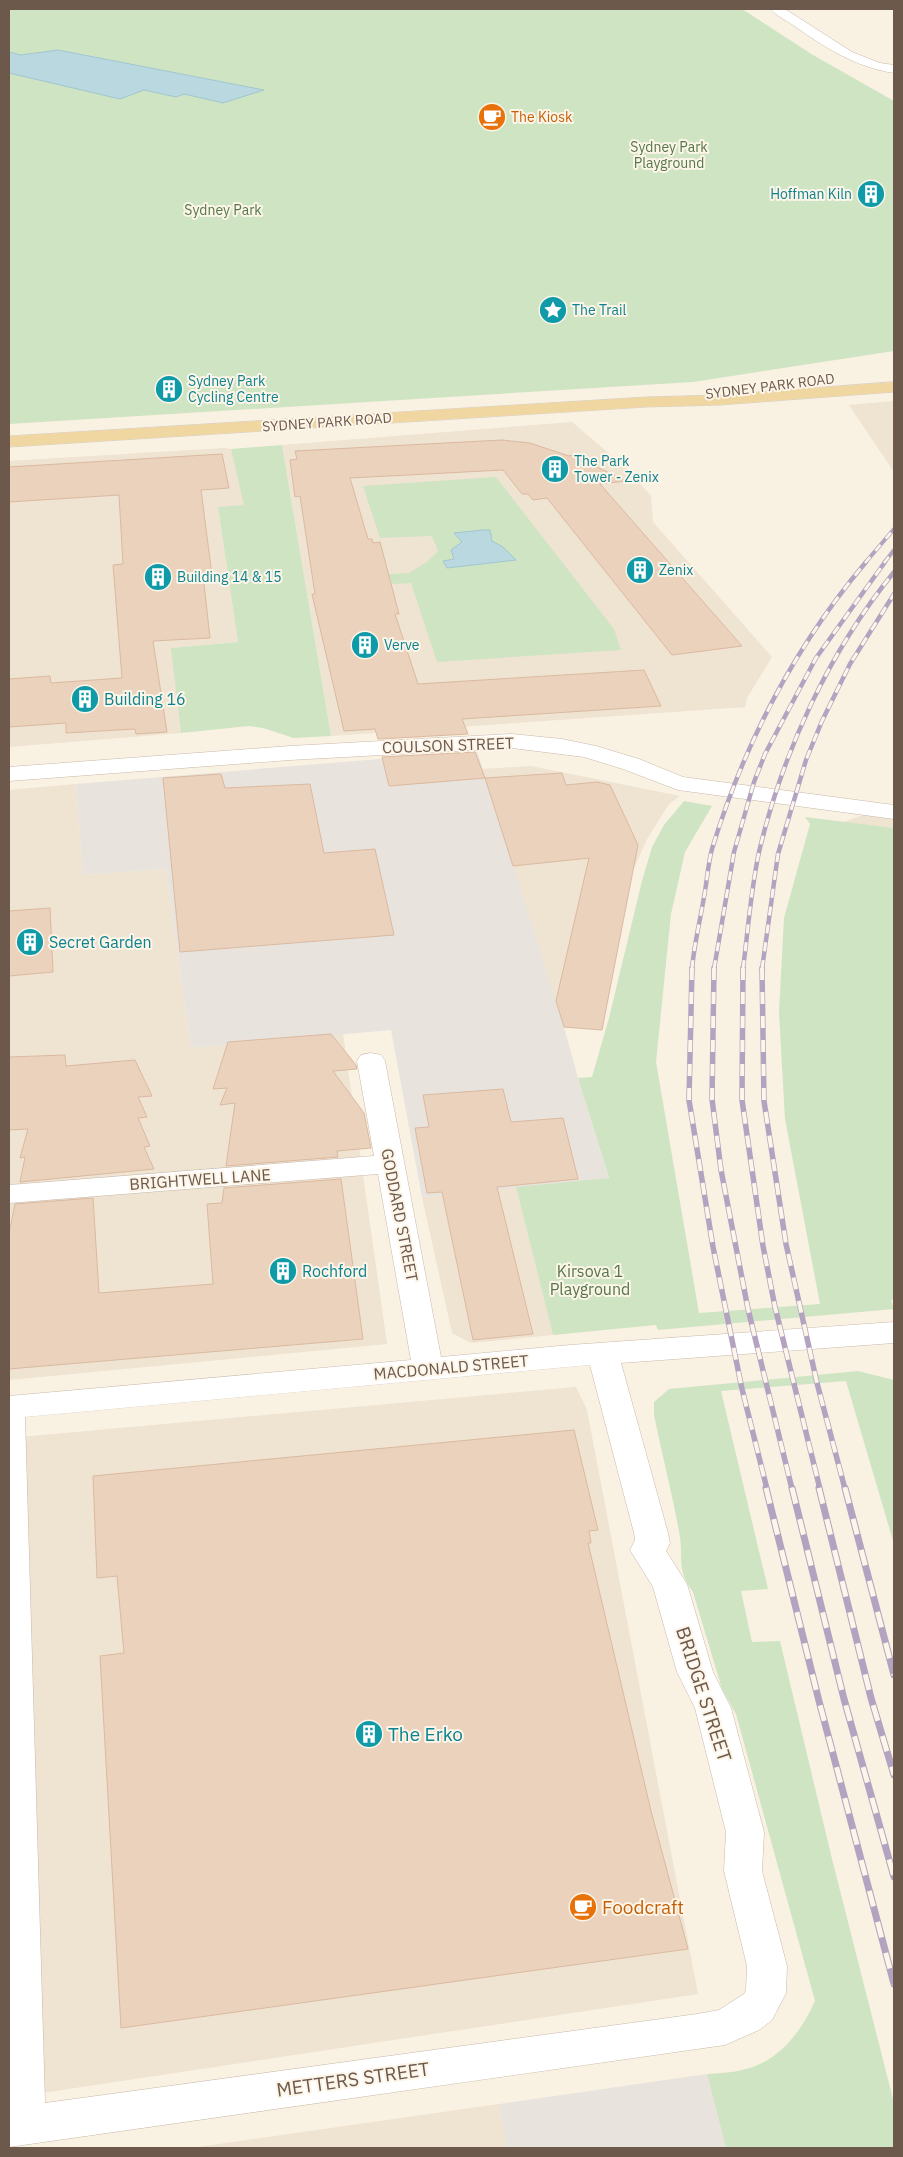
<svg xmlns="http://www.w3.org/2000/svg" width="903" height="2157" font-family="'IBM Plex Sans',sans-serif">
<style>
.residential{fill:#efe3d2}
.industrial{fill:#e8e3dd}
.green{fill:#cfe4c3}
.water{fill:#bad8df;stroke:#a1c6d0}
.building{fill:#ebd2bd;stroke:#dbb9a0}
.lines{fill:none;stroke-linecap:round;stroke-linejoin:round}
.minor-casing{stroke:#c8b9ab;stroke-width:1}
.primary-casing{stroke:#d6d1cd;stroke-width:1}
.minor{fill:#fff;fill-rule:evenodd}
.primary{fill:#f0d7a2;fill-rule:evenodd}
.rail-far3-casing{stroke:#b4a3c0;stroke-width:4}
.rail-far2-casing{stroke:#b4a3c0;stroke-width:4.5}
.rail-far1-casing{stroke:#b4a3c0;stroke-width:5.5}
.rail-casing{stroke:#b4a3c0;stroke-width:7}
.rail-far3{stroke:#fcf5e8;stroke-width:2.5;stroke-dasharray:8;stroke-linecap:butt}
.rail-far2{stroke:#fcf5e8;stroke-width:3;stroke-dasharray:9;stroke-linecap:butt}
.rail-far1{stroke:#fcf5e8;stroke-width:4;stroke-dasharray:12;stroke-linecap:butt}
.rail{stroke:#fcf5e8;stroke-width:5;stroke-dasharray:16;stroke-linecap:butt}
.labels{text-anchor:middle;stroke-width:4;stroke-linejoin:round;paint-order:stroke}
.far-food-label{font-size:14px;fill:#c56008;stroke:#fcf5e8;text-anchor:start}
.far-park-label{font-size:14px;fill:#547849;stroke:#fcf5e8}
.far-culture-label{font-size:14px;fill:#0d838f;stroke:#fcf5e8;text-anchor:start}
.far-street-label{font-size:14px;fill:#6d594c;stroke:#fcf5e8}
.culture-label{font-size:16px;fill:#0d838f;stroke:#fcf5e8;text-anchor:start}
.street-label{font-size:16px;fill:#6d594c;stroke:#fcf5e8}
.park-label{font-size:16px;fill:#547849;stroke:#fcf5e8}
.near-street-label{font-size:19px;fill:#6d594c;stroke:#fcf5e8}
.near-culture-label{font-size:19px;fill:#0d838f;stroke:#fcf5e8;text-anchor:start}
.near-food-label{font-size:19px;fill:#c56008;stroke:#fcf5e8;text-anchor:start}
</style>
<rect width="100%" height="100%" fill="#f9f1e2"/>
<path class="residential" d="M 894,401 L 894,472 L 849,405 Z
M 572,422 L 625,467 L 651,496 L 653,522 L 772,657 L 747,698 L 745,707 L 331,736 L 282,445 Z
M 224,448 L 231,449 L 245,505 L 218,507 L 238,642 L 172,648 L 181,733 L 9,747 L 9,461 Z
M 531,766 L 680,796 L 669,804 L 647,839 L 632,873 L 602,1030 L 564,1027 L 482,769 Z
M 76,784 L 83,875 L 166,869 L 191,1048 L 343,1034 L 387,1344 L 9,1380 L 9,790 Z
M 894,806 L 894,828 L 841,823 L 880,809 Z
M 516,1187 L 553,1335 L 471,1343 L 452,1333 L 422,1197 Z
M 576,1387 L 587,1410 L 698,1994 L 9,2098 L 9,1438 Z
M 499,2104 L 507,2148 L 191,2148 Z"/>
<path class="industrial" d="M 477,751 L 564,1027 L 578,1078 L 609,1179 L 422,1197 L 391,1030 L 191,1048 L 166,869 L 83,875 L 76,784 Z
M 707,2074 L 726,2148 L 507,2148 L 499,2104 Z"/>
<path class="green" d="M 9,9 L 742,9 L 813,55 L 894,101 L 894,351 L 693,382 L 9,424 Z
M 282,445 L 331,736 L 294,738 L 263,728 L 249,726 L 181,733 L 171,648 L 238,642 L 218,507 L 244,505 L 231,449 Z
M 496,477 L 614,629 L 621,650 L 437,662 L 411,583 L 316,588 L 315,578 L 409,573 L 428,561 L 438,551 L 432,536 L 380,538 L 363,486 Z
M 684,801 L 712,806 L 685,852 L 671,914 L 656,1062 L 699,1313 L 820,1304 L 785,1119 L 779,1012 L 784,918 L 810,824 L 805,817 L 894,828 L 893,959 L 894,1299 L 891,1300 L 894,1309 L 658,1330 L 656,1325 L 553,1335 L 516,1187 L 609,1178 L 578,1078 L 592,1077 L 609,1018 L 642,881 L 652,847 L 664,825 Z
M 858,1371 L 894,1380 L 894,1544 L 846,1381 L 721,1391 L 768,1589 L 741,1591 L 752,1642 L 780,1641 L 832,1859 L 894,2103 L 894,2148 L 726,2148 L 707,2074 C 719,2073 731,2073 742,2070 C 778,2063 801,2032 815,2001 L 736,1714 L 722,1689 L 693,1592 C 677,1570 683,1561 680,1537 C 673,1496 662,1455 654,1415 L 654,1402 L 669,1389 Z"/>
<path class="water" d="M 58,50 L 264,90 L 223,103 L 184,94 L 176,97 L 144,90 L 120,99 L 9,73 L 9,52 L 21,55 Z
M 483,530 L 490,530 L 492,541 L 503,547 L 516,560 L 447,568 L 443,561 L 454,559 L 451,550 L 462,542 L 454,533 Z"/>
<path class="building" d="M 502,440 L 530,443 L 569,456 L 572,455 L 626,481 L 600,484 L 742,646 L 672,655 L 547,498 L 533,500 L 528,494 L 522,494 L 503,470 L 350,478 L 368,539 L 372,539 L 373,543 L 380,542 L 399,614 L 395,614 L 418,684 L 644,670 L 661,706 L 462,719 L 468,734 L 378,739 L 375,729 L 344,731 L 312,594 L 315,594 L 300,496 L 295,497 L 290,460 L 297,459 L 295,451 Z
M 222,454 L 229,488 L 201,490 L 212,575 L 203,575 L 210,638 L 153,641 L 167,732 L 136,734 L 135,729 L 66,733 L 66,723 L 9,727 L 9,679 L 50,676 L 51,683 L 122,678 L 113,565 L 123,564 L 119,495 L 9,502 L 9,467 Z
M 475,752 L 485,778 L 389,786 L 382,757 Z
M 562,773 L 566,785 L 597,782 L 610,785 L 638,845 L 602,1030 L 564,1027 L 556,1001 L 589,858 L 513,866 L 485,778 Z
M 221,774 L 225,788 L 310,784 L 324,853 L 375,849 L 394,935 L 180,952 L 163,778 Z
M 50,908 L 53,972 L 9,976 L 9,911 Z
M 331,1034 L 356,1065 L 357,1069 L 333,1071 L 364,1113 L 371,1148 L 337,1151 L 338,1157 L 226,1166 L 235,1103 L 220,1105 L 227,1088 L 213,1089 L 228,1042 Z
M 65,1055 L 66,1066 L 135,1060 L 152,1096 L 138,1097 L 147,1117 L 138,1118 L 150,1146 L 144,1147 L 154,1169 L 20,1182 L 25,1157 L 20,1158 L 28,1129 L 9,1130 L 9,1057 Z
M 503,1089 L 511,1122 L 563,1118 L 578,1179 L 497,1187 L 533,1334 L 473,1340 L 442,1192 L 427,1193 L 415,1128 L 429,1127 L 423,1095 Z
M 341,1179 L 363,1339 L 9,1369 L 9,1233 L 15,1204 L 93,1198 L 99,1293 L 213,1284 L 207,1204 L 222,1203 L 224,1188 Z
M 574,1430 L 598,1530 L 589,1531 L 591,1543 L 588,1543 L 651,1811 L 688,1949 L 121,2028 L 100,1656 L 124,1653 L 117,1576 L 97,1578 L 93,1476 Z"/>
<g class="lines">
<defs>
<path id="minor" d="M 771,9 L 785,9 L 852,52 L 880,63 L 894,65 L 894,73 C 855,67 824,47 793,25 C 786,20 776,16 771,9 Z
M 512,734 L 562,739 L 596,746 L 639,759 L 683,777 L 894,805 L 894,819 L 678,790 L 623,769 L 584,757 L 512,748 L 290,760 L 9,781 L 9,767 L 290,746 Z
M 371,1053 L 381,1055 L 385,1061 L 441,1357 L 570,1345 L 894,1322 L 894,1343 L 621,1363 L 668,1533 L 670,1543 L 666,1551 L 687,1584 L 713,1672 L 731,1708 L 764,1832 L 762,1871 L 787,1966 L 786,1993 L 772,2020 L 759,2030 L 725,2045 L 9,2147 L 9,1396 L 411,1360 L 378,1174 L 9,1203 L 9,1185 L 374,1156 L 357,1061 L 361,1055 ZM 590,1365 L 634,1533 L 635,1540 L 630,1550 L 653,1587 L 677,1672 L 695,1708 L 726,1832 L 724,1871 L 747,1966 L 746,1990 L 744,1994 L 719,2010 L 697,2014 L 45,2103 L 25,1417 Z"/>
<path id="primary" d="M 894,382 L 894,392 L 720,405 L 646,407 L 9,447 L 9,436 L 646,397 L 720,395 Z"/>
</defs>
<use href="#minor" class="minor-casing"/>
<use href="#primary" class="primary-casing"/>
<use href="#minor" class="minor"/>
<use href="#primary" class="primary"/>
<defs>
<path id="rail-far3" d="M 865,563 L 894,529
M 884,563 L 894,550"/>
<path id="rail-far2" d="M 692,969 C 694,945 700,921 704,897 C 707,881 708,864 712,849 C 744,744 796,645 866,562
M 714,969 L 734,852 L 754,782 L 765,754 L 816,658 L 885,562
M 743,969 C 748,930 751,889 759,852 C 783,751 829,652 894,572
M 762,969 L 778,854 L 806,760 L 822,721 L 850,664 L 894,594"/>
<path id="rail-far1" d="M 692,968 L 689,1100 L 713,1247 L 742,1389 L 767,1489
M 714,968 L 712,1099 L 721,1170 L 748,1309 L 792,1489
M 743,968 L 742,1100 L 763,1246 L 775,1307 L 820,1489
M 762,968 L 764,1101 L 786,1244 L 817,1383 L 845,1489"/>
<path id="rail" d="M 766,1488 L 819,1701 L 894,1984
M 792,1488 L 844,1699 L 894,1877
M 819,1488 L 871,1698 L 894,1775
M 845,1488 L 894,1675"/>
</defs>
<use href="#rail-far3" class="rail-far3-casing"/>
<use href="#rail-far2" class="rail-far2-casing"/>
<use href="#rail-far1" class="rail-far1-casing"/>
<use href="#rail" class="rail-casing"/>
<use href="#rail-far3" class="rail-far3"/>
<use href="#rail-far2" class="rail-far2"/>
<use href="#rail-far1" class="rail-far1"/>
<use href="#rail" class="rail"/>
</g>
<defs>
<symbol id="cafe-disc" viewBox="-11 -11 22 22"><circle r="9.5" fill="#e8710a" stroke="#fcf5e8"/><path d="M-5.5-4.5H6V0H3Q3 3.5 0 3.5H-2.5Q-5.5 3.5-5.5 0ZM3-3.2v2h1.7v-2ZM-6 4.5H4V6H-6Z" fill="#fff"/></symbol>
<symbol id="building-disc" viewBox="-11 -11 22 22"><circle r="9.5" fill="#0f9aa8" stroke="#fcf5e8"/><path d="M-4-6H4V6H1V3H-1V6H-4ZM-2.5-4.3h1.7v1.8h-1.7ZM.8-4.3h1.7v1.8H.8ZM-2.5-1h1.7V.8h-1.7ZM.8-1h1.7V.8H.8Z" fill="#fff"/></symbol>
<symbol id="sight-disc" viewBox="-11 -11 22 22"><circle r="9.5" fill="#0f9aa8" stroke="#fcf5e8"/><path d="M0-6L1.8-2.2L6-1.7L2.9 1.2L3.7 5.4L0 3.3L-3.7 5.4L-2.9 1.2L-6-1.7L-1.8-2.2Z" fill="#fff"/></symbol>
</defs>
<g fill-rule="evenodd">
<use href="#cafe-disc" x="476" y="101" width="32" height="32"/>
<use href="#building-disc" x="855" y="178" width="32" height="32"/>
<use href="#sight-disc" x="537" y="294" width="32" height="32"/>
<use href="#building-disc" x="153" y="373" width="32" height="32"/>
<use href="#building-disc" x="539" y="453" width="32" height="32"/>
<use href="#building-disc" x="624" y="554" width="32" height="32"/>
<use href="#building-disc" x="142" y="561" width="32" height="32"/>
<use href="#building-disc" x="349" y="629" width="32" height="32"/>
<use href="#building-disc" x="69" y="683" width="32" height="32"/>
<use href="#building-disc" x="14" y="926" width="32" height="32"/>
<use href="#building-disc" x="267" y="1255" width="32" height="32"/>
<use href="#building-disc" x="353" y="1718" width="32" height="32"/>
<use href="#cafe-disc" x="567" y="1891" width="32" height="32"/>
</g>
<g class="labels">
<g class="far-food-label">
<text x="511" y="122">The Kiosk</text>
</g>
<g class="far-park-label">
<text x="669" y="152">Sydney Park<tspan x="669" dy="16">Playground</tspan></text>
<text x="223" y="215">Sydney Park</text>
</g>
<g class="far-culture-label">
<text x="852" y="199" text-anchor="end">Hoffman Kiln</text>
<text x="572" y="315">The Trail</text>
<text x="188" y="386">Sydney Park<tspan x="188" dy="16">Cycling Centre</tspan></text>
<text x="574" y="466">The Park<tspan x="574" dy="16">Tower - Zenix</tspan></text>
<text x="659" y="575">Zenix</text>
<text x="177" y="582">Building 14 &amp; 15</text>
<text x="384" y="650">Verve</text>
</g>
<g class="far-street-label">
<text transform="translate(770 386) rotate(-7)" y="5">SYDNEY PARK ROAD</text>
<text transform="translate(327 422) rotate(-4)" y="5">SYDNEY PARK ROAD</text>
</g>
<g class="culture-label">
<text x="104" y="705">Building 16</text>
<text x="49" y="948">Secret Garden</text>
<text x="302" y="1277">Rochford</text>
</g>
<g class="street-label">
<text transform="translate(448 745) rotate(-2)" y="6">COULSON STREET</text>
<text transform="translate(200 1179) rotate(-4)" y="6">BRIGHTWELL LANE</text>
<text transform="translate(400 1215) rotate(79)" y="6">GODDARD STREET</text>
<text transform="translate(451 1367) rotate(-5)" y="6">MACDONALD STREET</text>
</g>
<g class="park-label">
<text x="590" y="1277">Kirsova 1<tspan x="590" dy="18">Playground</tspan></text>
</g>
<g class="near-street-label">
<text transform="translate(704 1694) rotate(72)" y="7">BRIDGE STREET</text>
<text transform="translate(353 2079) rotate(-8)" y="7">METTERS STREET</text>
</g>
<g class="near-culture-label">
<text x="388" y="1741">The Erko</text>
</g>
<g class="near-food-label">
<text x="602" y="1914">Foodcraft</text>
</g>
</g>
<rect width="903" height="2157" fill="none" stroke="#6d594c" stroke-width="20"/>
</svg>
